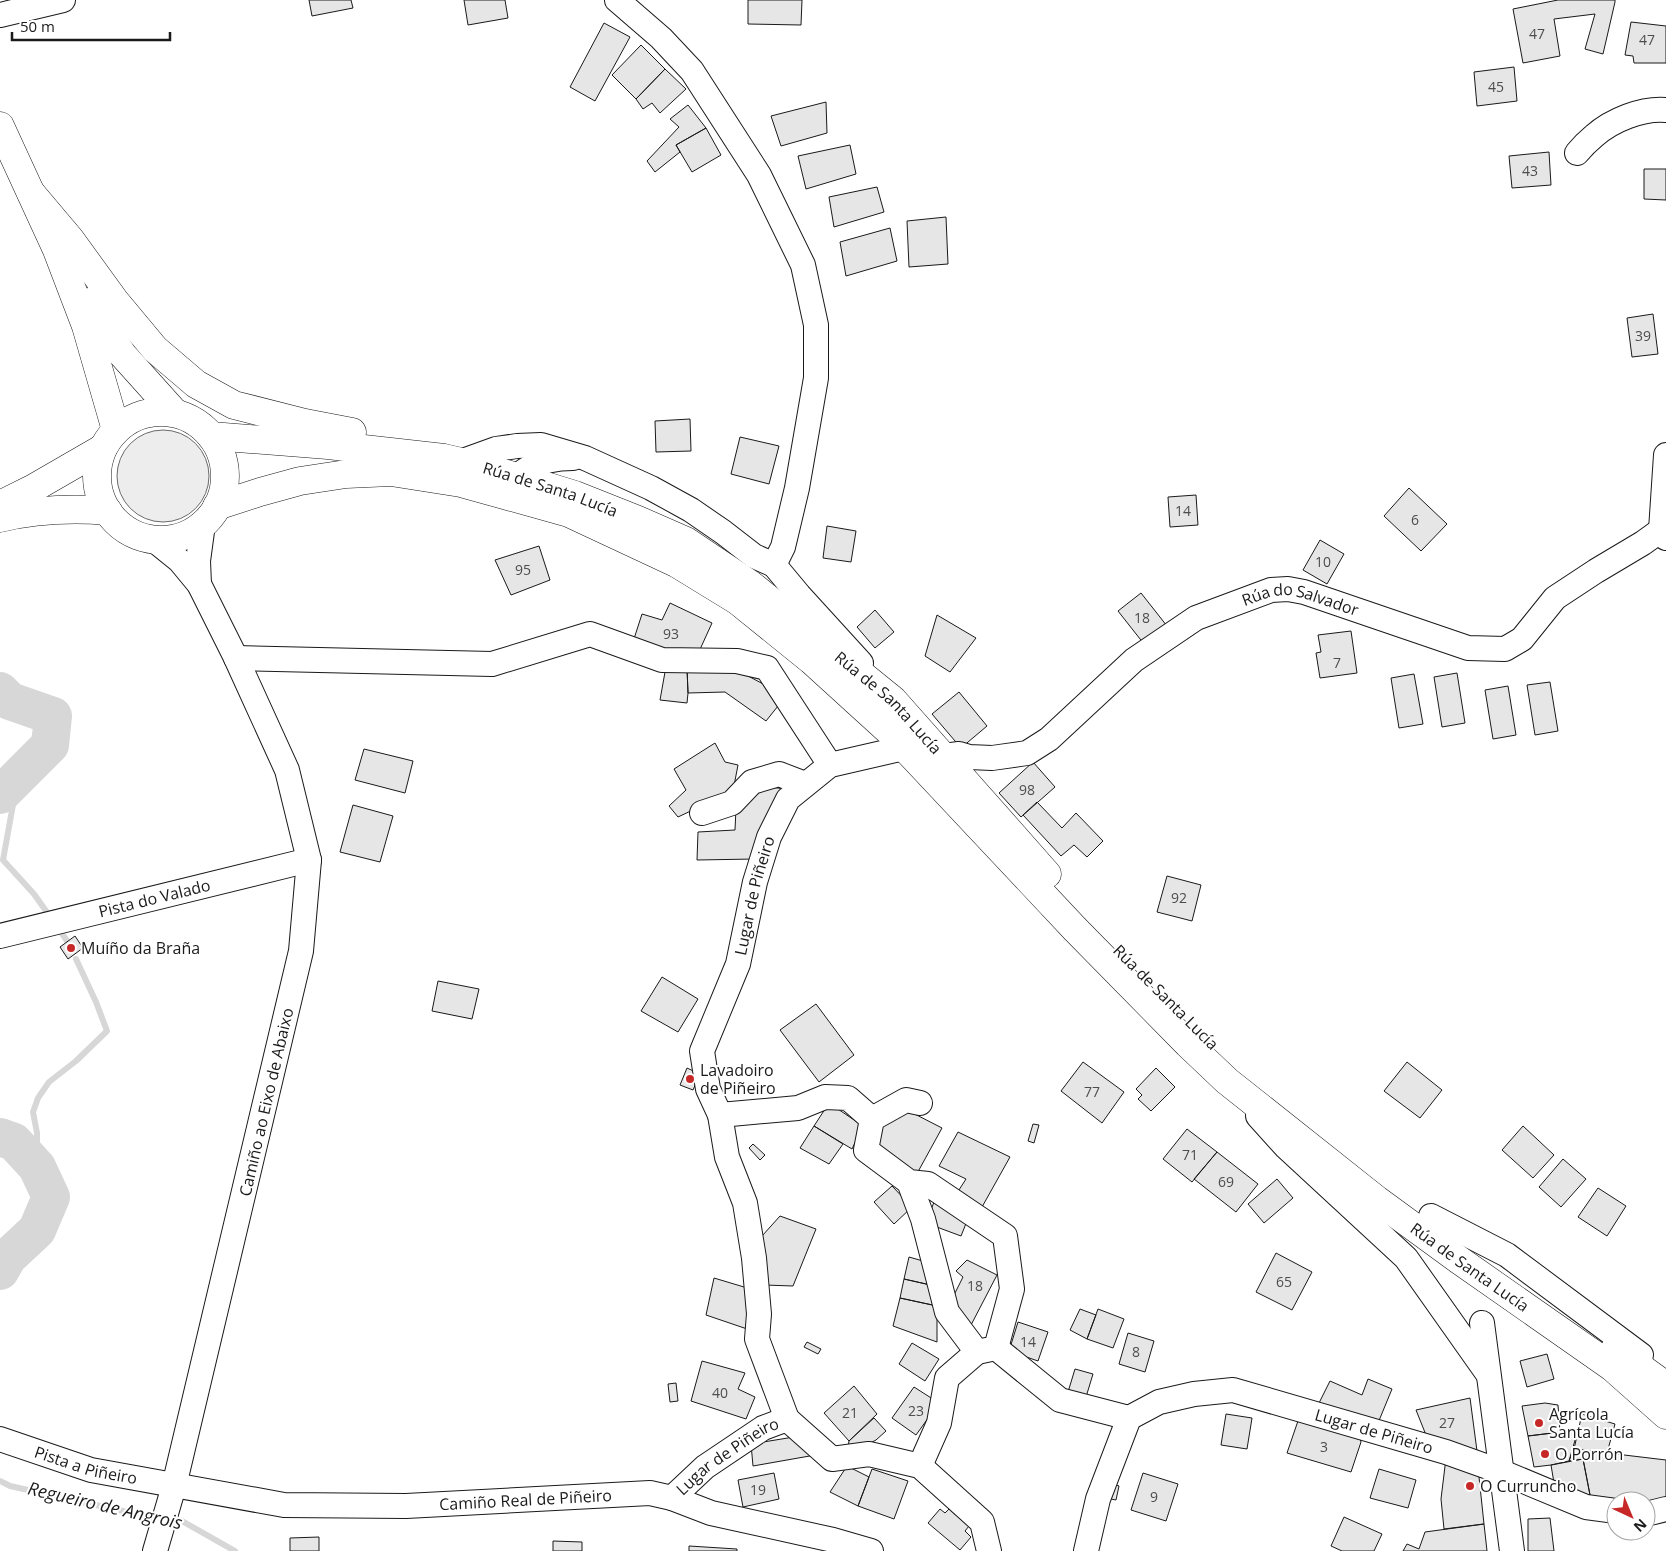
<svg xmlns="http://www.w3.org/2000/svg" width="1666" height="1551" font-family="'Open Sans',sans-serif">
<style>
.built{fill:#ededed;stroke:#6a6a6a}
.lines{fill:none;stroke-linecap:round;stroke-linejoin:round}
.stream{stroke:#d7d7d7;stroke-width:6}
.river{stroke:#d7d7d7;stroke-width:38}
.building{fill:#e6e6e6;stroke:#1a1a1a}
.minor-casing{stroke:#1a1a1a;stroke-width:26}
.highway-casing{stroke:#1a1a1a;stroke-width:29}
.minor{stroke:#fff;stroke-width:24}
.highway{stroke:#fff;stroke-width:28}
.poi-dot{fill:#c62828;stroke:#fff;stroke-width:2}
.labels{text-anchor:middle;stroke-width:4;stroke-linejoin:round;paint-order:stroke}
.number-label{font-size:14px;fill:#4d4d4d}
.street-label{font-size:16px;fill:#1a1a1a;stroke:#fff}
.poi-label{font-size:16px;fill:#1a1a1a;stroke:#fff;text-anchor:start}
.water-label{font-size:18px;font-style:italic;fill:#1a1a1a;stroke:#fff}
</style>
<rect width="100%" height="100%" fill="#fff"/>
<path class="built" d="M117 476a46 46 0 1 1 92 0a46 46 0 1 1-92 0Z"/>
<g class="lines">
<path class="stream" d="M 18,777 L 3,860 L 34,894 L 51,918
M 57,926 L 67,941
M 37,1167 L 37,1133 L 33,1112 L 38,1098 L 49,1082 L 76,1061 L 107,1031 L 96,1002 L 76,959
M 0,1481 L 10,1486 L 159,1519
M 169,1520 L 182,1521 L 235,1551"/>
<path class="river" d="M 0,691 L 10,701 L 53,716 L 50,745 L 0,795
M 0,1137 L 14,1142 L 37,1167 L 51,1197 L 37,1230 L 8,1257 L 0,1271"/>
</g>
<path class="building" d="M 309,0 L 351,0 L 353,8 L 312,16 Z
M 464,0 L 505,0 L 508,18 L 468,25 Z
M 748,0 L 802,0 L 801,25 L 748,24 Z
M 1558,0 L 1615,0 L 1615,2 L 1603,54 L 1585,49 L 1595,14 L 1554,19 L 1560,56 L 1523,63 L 1513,9 Z
M 1631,22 L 1666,26 L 1666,63 L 1634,63 L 1633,56 L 1625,55 Z
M 604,23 L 630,37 L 595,101 L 570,87 Z
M 641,45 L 665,69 L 636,99 L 612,75 Z
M 1514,67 L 1517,101 L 1477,106 L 1474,72 Z
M 665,69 L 686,89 L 660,113 L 652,103 L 643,109 L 636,99 Z
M 826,102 L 827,133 L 781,146 L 771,116 Z
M 688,105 L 706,128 L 676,145 L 680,152 L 655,172 L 647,161 L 679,127 L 670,119 Z
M 706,128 L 721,155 L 692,172 L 676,145 Z
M 850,145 L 856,174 L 806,189 L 798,156 Z
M 1549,152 L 1551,185 L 1512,188 L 1509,156 Z
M 1644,169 L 1666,169 L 1666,200 L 1644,199 Z
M 877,187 L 884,212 L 834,227 L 829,197 Z
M 946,217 L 948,264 L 909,267 L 907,221 Z
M 890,228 L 897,261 L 846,276 L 840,242 Z
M 1653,314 L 1658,354 L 1632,357 L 1627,318 Z
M 690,419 L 691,451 L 656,452 L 655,421 Z
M 740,437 L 779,446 L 769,484 L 731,474 Z
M 1409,488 L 1447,524 L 1421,551 L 1384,516 Z
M 1196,495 L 1198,525 L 1170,527 L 1168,497 Z
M 827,526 L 856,531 L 851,562 L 823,558 Z
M 1320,540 L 1344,554 L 1327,584 L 1303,570 Z
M 539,546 L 550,580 L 511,595 L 495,560 Z
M 1141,593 L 1167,626 L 1144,644 L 1118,611 Z
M 670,603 L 712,623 L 697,656 L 632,645 L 642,614 L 662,620 Z
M 875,610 L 894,632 L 875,648 L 857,627 Z
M 937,615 L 976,638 L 950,672 L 925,656 Z
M 1351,631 L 1357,673 L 1320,678 L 1316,653 L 1321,652 L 1318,635 Z
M 687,668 L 737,670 L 765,685 L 778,706 L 766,721 L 725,692 L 688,693 Z
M 687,668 L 688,693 L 687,703 L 660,700 L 665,672 Z
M 1457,673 L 1465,723 L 1442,727 L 1434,677 Z
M 1414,674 L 1423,724 L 1399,728 L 1391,678 Z
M 1550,682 L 1558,731 L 1535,735 L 1527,685 Z
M 1508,686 L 1516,735 L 1493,739 L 1485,690 Z
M 959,692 L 987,726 L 961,748 L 932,714 Z
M 715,743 L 725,762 L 738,765 L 733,791 L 678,817 L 669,806 L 686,790 L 674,769 Z
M 364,749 L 413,761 L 405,793 L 355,780 Z
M 1033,762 L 1055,787 L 1021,817 L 999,793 Z
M 760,786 L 787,789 L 755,859 L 697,860 L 698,832 L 735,830 L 736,808 Z
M 1037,802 L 1062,828 L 1076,813 L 1103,841 L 1087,857 L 1074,845 L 1061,856 L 1023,815 Z
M 353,805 L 393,816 L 380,862 L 340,852 Z
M 1167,876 L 1201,885 L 1192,921 L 1157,912 Z
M 75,936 L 83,948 L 68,959 L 60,947 Z
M 662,977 L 698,999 L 678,1032 L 641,1011 Z
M 438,981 L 479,989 L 472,1019 L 432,1011 Z
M 816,1004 L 854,1055 L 819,1082 L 780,1030 Z
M 1083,1062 L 1124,1092 L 1102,1123 L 1061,1091 Z
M 1407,1062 L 1442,1090 L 1420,1118 L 1384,1091 Z
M 687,1068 L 700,1074 L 693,1090 L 680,1085 Z
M 1156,1068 L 1175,1087 L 1151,1111 L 1138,1099 L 1142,1095 L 1136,1089 Z
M 829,1103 L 863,1126 L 852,1149 L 814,1126 Z
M 903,1108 L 942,1128 L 914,1179 L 876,1152 L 875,1131 Z
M 1033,1124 L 1039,1125 L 1034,1143 L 1028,1141 Z
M 814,1126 L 843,1144 L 829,1164 L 800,1148 Z
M 1523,1126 L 1554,1155 L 1533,1178 L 1502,1150 Z
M 1187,1129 L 1217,1152 L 1192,1182 L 1163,1159 Z
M 958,1132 L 1010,1157 L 982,1207 L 957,1193 L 966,1179 L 939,1166 Z
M 753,1144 L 765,1155 L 760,1160 L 749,1148 Z
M 1217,1152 L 1258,1184 L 1236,1212 L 1194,1179 Z
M 1563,1159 L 1586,1179 L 1561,1207 L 1539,1187 Z
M 1277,1179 L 1293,1198 L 1264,1223 L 1248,1204 Z
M 892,1186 L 912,1207 L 894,1224 L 874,1202 Z
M 1598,1188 L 1626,1206 L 1607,1236 L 1578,1217 Z
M 934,1202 L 969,1216 L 961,1236 L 926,1223 Z
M 780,1216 L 816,1229 L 793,1286 L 764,1285 L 762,1236 Z
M 1276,1253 L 1312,1272 L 1292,1310 L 1256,1292 Z
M 909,1257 L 930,1263 L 935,1286 L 904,1279 Z
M 967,1260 L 997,1275 L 971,1325 L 960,1313 L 954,1295 L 963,1277 L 956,1271 Z
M 714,1278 L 754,1290 L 753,1331 L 706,1315 Z
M 904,1279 L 935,1286 L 937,1306 L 900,1298 Z
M 900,1298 L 937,1306 L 937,1342 L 893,1326 Z
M 1080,1309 L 1096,1315 L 1087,1339 L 1070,1330 Z
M 1098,1309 L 1124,1319 L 1113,1348 L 1087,1339 Z
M 1018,1322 L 1048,1332 L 1038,1361 L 1009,1351 Z
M 1128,1333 L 1154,1341 L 1145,1372 L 1119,1364 Z
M 807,1342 L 821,1349 L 818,1354 L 804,1347 Z
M 912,1343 L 939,1359 L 925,1381 L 899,1364 Z
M 1547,1354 L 1554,1379 L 1527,1387 L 1520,1361 Z
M 702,1361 L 745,1373 L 738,1389 L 755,1397 L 746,1419 L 691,1401 Z
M 1075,1369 L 1093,1374 L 1086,1397 L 1068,1392 Z
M 1368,1379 L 1392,1389 L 1378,1423 L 1319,1403 L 1330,1381 L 1362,1395 Z
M 676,1383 L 678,1401 L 670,1402 L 668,1384 Z
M 854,1386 L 877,1414 L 849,1441 L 824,1413 Z
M 914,1387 L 939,1403 L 916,1435 L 892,1418 Z
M 1470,1398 L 1477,1451 L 1426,1435 L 1416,1410 Z
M 1545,1403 L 1558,1405 L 1560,1432 L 1528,1436 L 1522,1406 Z
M 1226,1414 L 1252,1418 L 1247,1449 L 1221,1445 Z
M 1582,1414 L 1615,1424 L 1607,1453 L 1574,1449 Z
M 1300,1415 L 1358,1431 L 1361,1442 L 1351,1472 L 1287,1453 Z
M 874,1418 L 886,1431 L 876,1440 L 859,1449 L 848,1447 L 849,1441 Z
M 1578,1430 L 1569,1461 L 1551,1465 L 1534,1467 L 1528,1436 Z
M 800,1436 L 821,1454 L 753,1466 L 751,1444 Z
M 1574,1449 L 1666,1460 L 1666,1499 L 1644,1501 L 1591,1500 L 1583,1459 L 1569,1461 Z
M 1446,1458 L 1456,1461 L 1479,1477 L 1484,1524 L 1444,1529 L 1441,1499 Z
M 1583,1459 L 1591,1500 L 1555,1489 L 1551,1465 Z
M 847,1466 L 869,1477 L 858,1506 L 830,1492 Z
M 872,1469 L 908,1481 L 894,1519 L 858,1506 Z
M 1379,1469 L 1416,1480 L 1408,1508 L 1370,1498 Z
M 774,1473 L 779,1499 L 743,1507 L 738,1480 Z
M 1143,1473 L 1178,1484 L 1166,1521 L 1131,1510 Z
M 1114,1484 L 1119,1486 L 1116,1500 L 1111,1499 Z
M 940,1509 L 945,1513 L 949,1509 L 969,1526 L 965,1531 L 971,1537 L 960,1550 L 928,1523 Z
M 1344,1517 L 1382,1534 L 1374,1551 L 1342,1551 L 1331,1546 Z
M 1550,1518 L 1554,1551 L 1528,1551 L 1528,1519 Z
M 1484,1524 L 1487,1551 L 1403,1551 L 1407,1544 L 1419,1549 L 1425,1532 Z
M 319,1537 L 319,1551 L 290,1551 L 290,1538 Z
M 553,1541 L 582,1542 L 582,1551 L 553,1551 Z
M 689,1546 L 737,1549 L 737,1551 L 689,1551 Z"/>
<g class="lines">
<defs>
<g id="minor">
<path d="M 0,15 L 63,0"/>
<path d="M 1577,153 C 1582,147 1588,141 1594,136 C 1612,120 1642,108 1666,110"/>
<path d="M 1666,455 L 1661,530 L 1666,538"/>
<path d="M 460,462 L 496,449 L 517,446 L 541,445 L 585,458 L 651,488 L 691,510 L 723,532 L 754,556 L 774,565 L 783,547 L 797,488 L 816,378 L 816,325 L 803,265 L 759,175 L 692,71 L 661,38 L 617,0"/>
<path d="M 503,481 C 513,484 518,474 527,469 C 541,461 556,458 573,458"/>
<path d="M 154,540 L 180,561 L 199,584 L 236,658 L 287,770 L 309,860 L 301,951 L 174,1486 L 155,1551"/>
<path d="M 774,565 L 799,595 L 861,663"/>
<path d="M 199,584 L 198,561 L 203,524"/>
<path d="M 236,658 L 492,664 L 590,634 L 662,660 L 737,661 L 767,668 L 830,765"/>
<path id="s1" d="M 944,756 L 959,754 L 969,757 L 992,758 L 1027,753 L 1049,739 L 1134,660 L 1196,618 L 1271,590 L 1288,589 L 1304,592 L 1468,648 L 1505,649 L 1522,639 L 1555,598 L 1596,571 L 1643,543 L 1661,530"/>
<path d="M 702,813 L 732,803 L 752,782 L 779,774 L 805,784"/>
<path id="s2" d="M 0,936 L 309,860"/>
<path d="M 720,1115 L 798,1108 L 825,1097 L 848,1098 L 872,1119"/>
<path d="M 1258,1116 L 1286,1147 L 1406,1258 L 1488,1374"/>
<path d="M 909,1182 L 928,1184 L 1005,1236 L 1012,1289 L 996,1348 L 977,1352 L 947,1312 L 923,1219 L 909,1182 L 866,1150 L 872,1119 L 906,1100 L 920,1103"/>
<path d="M 1431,1216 L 1507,1255 L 1641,1355"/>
<path d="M 1482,1323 L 1512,1551"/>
<path d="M 996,1348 L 1060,1400 L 1129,1418"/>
<path id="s3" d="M 787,1419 L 757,1339 L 759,1314 L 754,1258 L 745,1203 L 727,1157 L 720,1115 L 708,1089 L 702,1051 L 738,964 L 755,882 L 769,837 L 788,799 L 830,765 L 904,748"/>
<path id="s4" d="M 0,1439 L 91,1470 L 284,1505 L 406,1506 L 650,1493 L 672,1498 L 711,1513 L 833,1540 L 871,1551"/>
<path d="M 920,1466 L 939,1423 L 947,1378 L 977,1352"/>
<path id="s5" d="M 672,1498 L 705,1467 L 763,1428 L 787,1419 L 832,1459 L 869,1454 L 920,1466 L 982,1522 L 989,1551"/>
<path d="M 1646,1514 L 1666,1509"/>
<path id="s6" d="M 1086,1551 L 1098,1499 L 1129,1418 L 1159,1402 L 1194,1394 L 1233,1390 L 1446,1452 L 1502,1472 L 1586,1507 L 1616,1511"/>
</g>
<g id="highway">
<path d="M 0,126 L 57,250 L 86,326 L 116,430"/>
<path d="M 32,194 L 70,239 L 115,301 L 155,349 L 196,384 L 234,405 L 305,423 L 352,432"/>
<path d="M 89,302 L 122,354 L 175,413"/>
<circle cx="161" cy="476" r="64"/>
<path id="s7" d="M 211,436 L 328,445 L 444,458 L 487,468 L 575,495 L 638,520 L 686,541 L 750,584 L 893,700 L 1047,874"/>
<path d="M 0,505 L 32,489 L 103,448"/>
<path id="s8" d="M 217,506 L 260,492 L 300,481 L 346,474 L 391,472 L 461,483 L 569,513 L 676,563 L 738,601 L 811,660 L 889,731 L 1075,929 L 1188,1044 L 1227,1081 L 1377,1200 L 1459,1260 L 1612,1367 L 1666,1415"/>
<path d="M 0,518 C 34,510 72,508 108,511"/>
<path d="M 1615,1349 L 1666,1386"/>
</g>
</defs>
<use href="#minor" class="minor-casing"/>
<use href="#highway" class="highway-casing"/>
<use href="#minor" class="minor"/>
<use href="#highway" class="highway"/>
</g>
<g class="poi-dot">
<circle cx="71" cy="948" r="5"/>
<circle cx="690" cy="1079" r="5"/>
<circle cx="1539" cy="1423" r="5"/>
<circle cx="1545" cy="1454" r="5"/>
<circle cx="1470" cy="1486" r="5"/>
</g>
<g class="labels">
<g class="number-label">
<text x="1537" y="39">47</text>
<text x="1647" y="45">47</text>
<text x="1496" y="92">45</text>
<text x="1530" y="176">43</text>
<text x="1643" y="341">39</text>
<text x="1183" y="516">14</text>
<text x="1415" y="525">6</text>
<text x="1323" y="567">10</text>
<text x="523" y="575">95</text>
<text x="1142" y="623">18</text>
<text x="671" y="639">93</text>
<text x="1337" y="668">7</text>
<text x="1027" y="795">98</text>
<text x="1179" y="903">92</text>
<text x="1092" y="1097">77</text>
<text x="1190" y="1160">71</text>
<text x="1226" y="1187">69</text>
<text x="1284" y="1287">65</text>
<text x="975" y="1291">18</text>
<text x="1028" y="1347">14</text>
<text x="1136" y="1357">8</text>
<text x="720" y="1398">40</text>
<text x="916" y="1416">23</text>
<text x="850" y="1418">21</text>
<text x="1447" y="1428">27</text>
<text x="1324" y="1452">3</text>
<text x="758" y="1495">19</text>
<text x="1154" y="1502">9</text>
</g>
<g class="street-label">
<text dy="6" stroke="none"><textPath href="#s7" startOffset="345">Rúa de Santa Lucía</textPath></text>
<text dy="6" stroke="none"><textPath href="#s1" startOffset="411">Rúa do Salvador</textPath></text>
<text dy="6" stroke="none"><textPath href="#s7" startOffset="750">Rúa de Santa Lucía</textPath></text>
<text dy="6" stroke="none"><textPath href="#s3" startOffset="546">Lugar de Piñeiro</textPath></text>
<text dy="6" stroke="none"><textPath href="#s2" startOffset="159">Pista do Valado</textPath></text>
<text transform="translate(1166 997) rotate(45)" y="6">Rúa de Santa Lucía</text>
<text transform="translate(266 1102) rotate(-77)" y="6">Camiño ao Eixo de Abaixo</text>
<text dy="6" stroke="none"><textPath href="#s8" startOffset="1544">Rúa de Santa Lucía</textPath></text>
<text dy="6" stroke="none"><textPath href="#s6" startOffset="396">Lugar de Piñeiro</textPath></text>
<text dy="6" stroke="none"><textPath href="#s5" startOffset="70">Lugar de Piñeiro</textPath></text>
<text dy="6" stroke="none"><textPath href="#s4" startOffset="90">Pista a Piñeiro</textPath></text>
<text dy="6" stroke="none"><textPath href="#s4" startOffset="534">Camiño Real de Piñeiro</textPath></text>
</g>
<g class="poi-label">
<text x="81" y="954">Muíño da Braña</text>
<text x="700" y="1076">Lavadoiro<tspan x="700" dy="18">de Piñeiro</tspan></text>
<text x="1549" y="1420">Agrícola<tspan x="1549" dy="18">Santa Lucía</tspan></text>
<text x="1555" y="1460">O Porrón</text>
<text x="1480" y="1492">O Curruncho</text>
</g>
<g class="water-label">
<text transform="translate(105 1506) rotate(13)" y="6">Regueiro de Angrois</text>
</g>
</g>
<g transform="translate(1631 1516) rotate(136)"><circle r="24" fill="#ffffff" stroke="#a3a3a3"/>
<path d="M0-4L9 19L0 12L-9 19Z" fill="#c62828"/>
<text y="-8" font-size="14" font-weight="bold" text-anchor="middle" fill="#1a1a1a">N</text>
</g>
<path d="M12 32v8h158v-8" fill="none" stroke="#1a1a1a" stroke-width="2.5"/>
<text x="20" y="32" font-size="15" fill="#1a1a1a" stroke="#ffffff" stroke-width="4" paint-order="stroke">50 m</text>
</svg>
